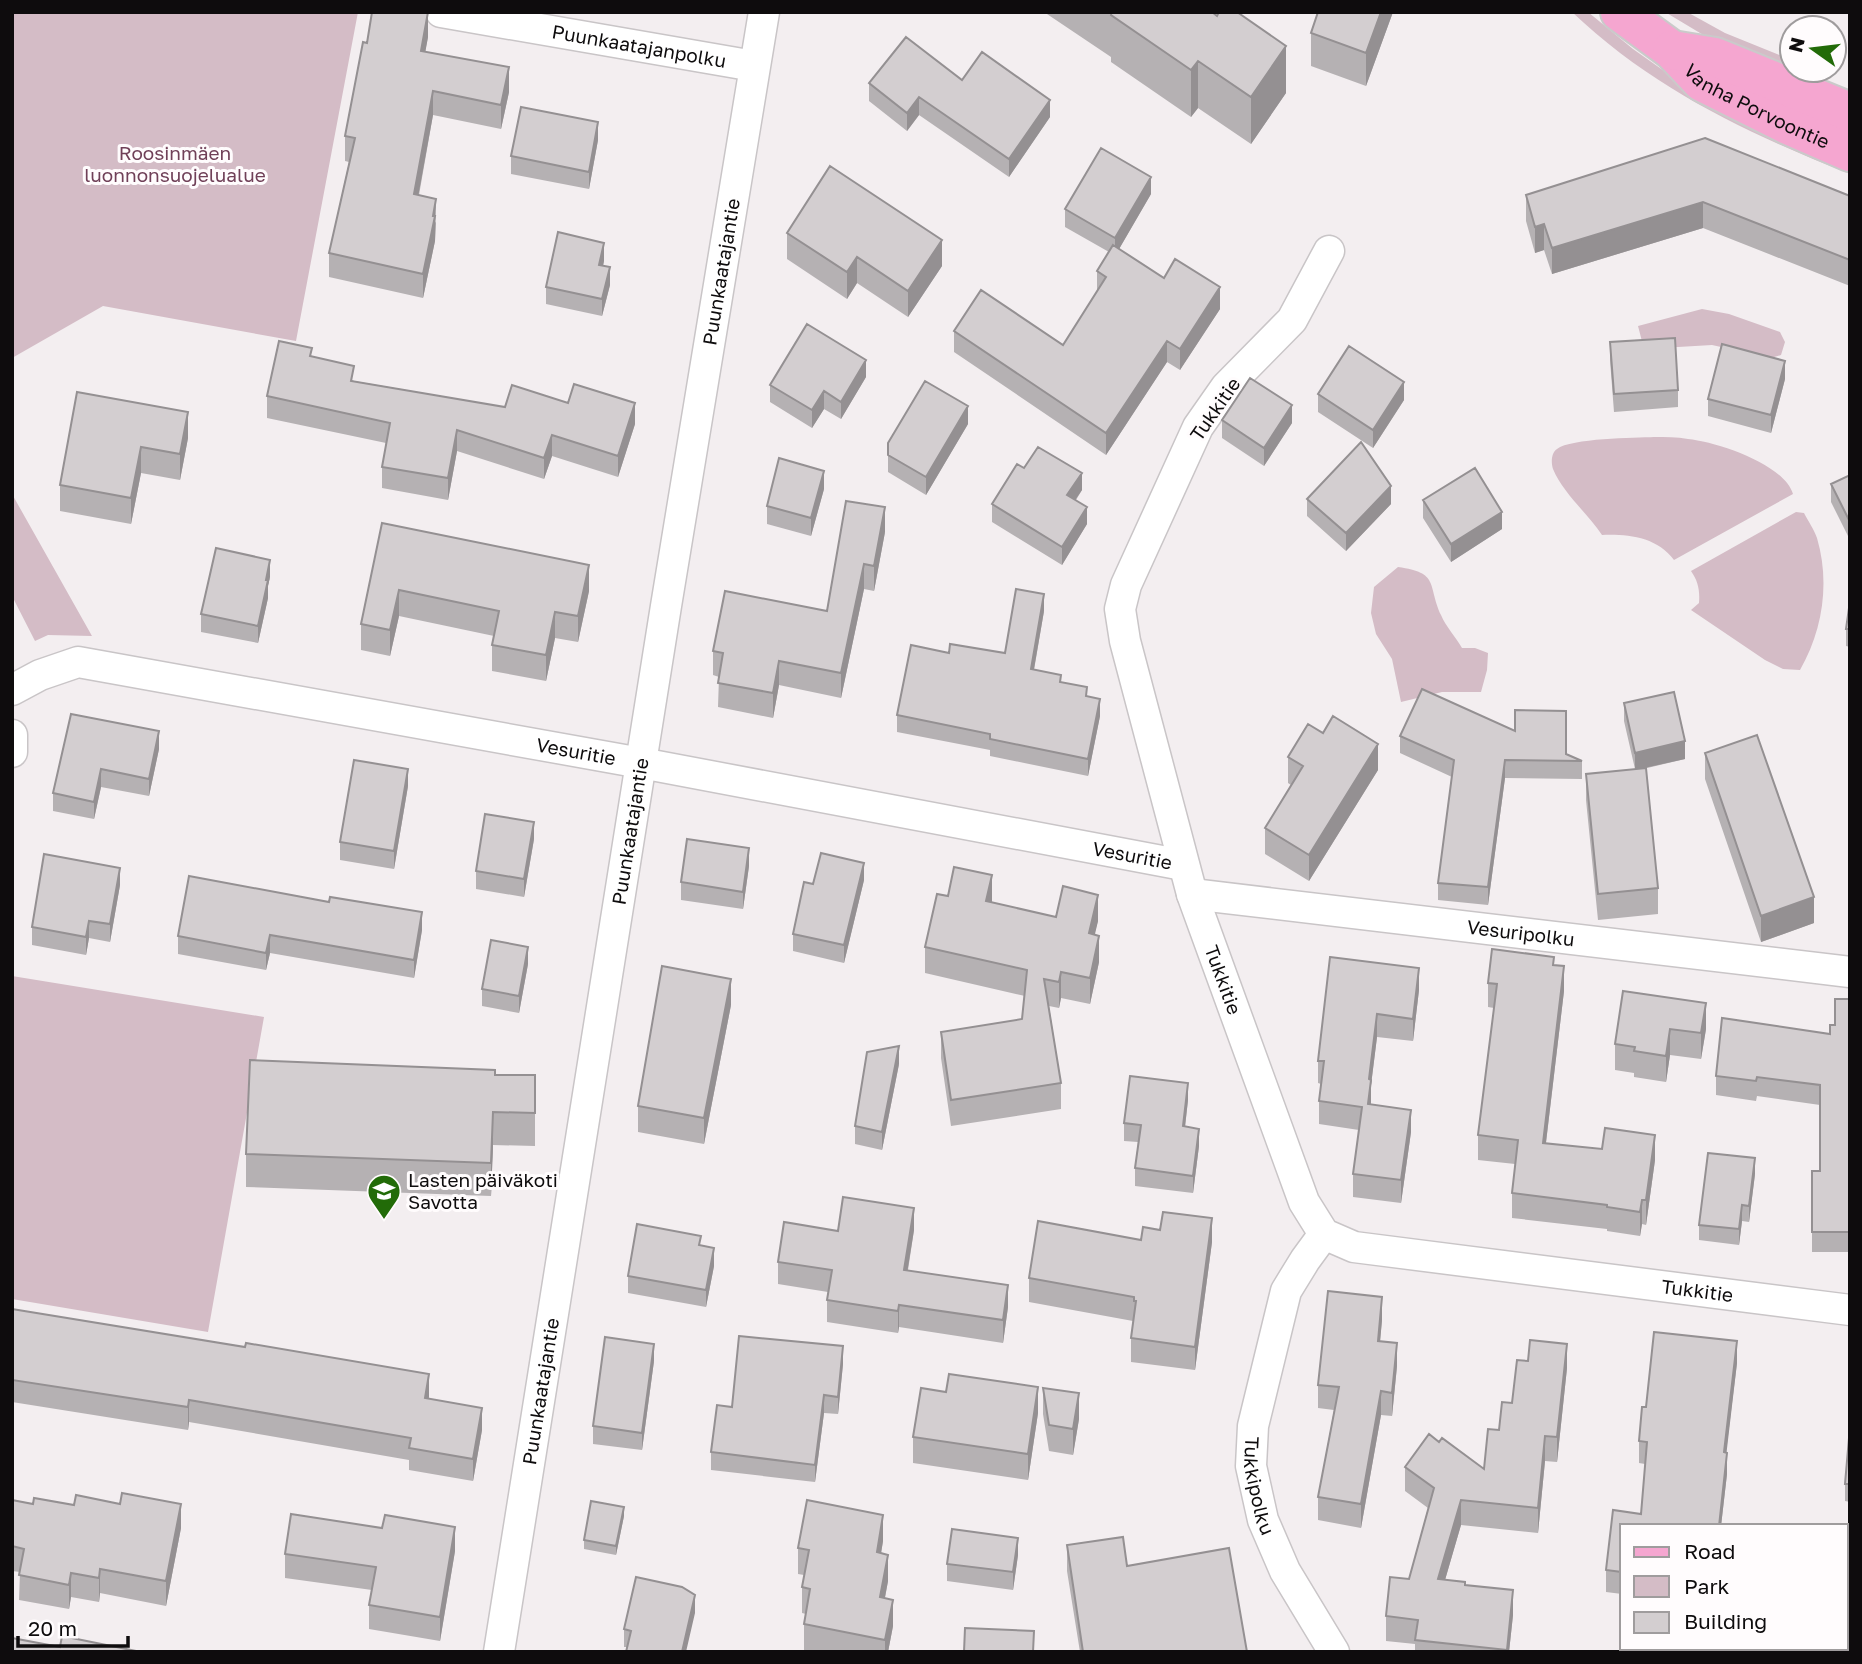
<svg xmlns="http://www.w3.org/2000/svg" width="1862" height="1664" font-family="'Golos Text',sans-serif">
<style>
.green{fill:#d4bcc6}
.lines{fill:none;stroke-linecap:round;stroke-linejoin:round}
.street-casing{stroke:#c9c5c7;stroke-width:33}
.primary-casing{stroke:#cacaca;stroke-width:42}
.street{stroke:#fff;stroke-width:30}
.primary{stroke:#f5a6d0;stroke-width:38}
.wall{fill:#b5b1b3}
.shaded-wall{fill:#949092}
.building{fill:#d3ced0;stroke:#949092;stroke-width:2}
.labels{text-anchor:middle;stroke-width:6;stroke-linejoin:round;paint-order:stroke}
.street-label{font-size:19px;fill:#0e0c0d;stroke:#fffcfd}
.park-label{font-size:19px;fill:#704058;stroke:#fffcfd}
.poi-label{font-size:19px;fill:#0e0c0d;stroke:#fffcfd;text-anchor:start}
</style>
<rect width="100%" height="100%" fill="#f3eef0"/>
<path class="green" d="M 12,12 L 358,12 L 296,341 L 103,306 L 12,358 Z
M 1572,12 L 1588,12 L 1633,49 L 1684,85 L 1850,162 L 1850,174 C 1747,133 1653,89 1572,12 Z
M 1665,12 L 1687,12 L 1725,33 L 1792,60 L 1792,70 L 1813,70 L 1813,79 L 1720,45 Z
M 1702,309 L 1729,314 L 1780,332 L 1785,342 L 1781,355 L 1771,358 L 1712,345 L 1644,349 L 1638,326 Z
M 1654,437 C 1665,437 1677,437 1688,439 C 1717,442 1784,464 1793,494 L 1674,560 C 1657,537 1628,534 1602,535 C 1588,514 1563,493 1553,469 C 1551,463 1551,453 1557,449 C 1571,438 1635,438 1654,437 Z
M 12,494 L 92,636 L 48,635 L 35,641 L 12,596 Z
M 1796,512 L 1804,513 C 1808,521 1814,529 1817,538 C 1830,582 1823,630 1800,670 L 1783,669 L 1765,660 L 1691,610 L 1699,603 C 1700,590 1698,581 1691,571 Z
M 1398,567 C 1440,573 1427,584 1441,615 C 1446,627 1456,637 1462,648 L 1475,648 L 1488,653 L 1487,670 L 1481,692 L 1442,692 L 1401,702 L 1392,659 L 1376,634 L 1371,613 L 1374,587 Z
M 12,976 L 264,1017 L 208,1332 L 12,1299 Z"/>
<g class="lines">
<defs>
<g id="street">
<path id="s1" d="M 441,12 L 754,66"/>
<path id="s2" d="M 1329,251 L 1292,320 L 1226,387 L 1198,427 L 1126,585 L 1120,609 L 1125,641 L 1192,894 L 1304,1202 L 1324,1234 L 1354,1247 L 1850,1310"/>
<path id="s3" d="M 12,690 L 40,675 L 78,662 L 641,763 L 1183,865"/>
<path d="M 12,735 L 12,752"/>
<path id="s4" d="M 1192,894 L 1850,972"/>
<path id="s5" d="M 1324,1234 L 1305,1260 L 1286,1291 L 1253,1426 L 1251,1466 L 1263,1520 L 1285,1571 L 1334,1652"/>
<path id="s6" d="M 499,1652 L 666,606 L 764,12"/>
</g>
<g id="primary">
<path id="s7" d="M 1620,12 L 1672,50 L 1702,82 L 1788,125 L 1850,152"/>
<path d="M 1672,50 L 1715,57 L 1850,112"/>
</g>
</defs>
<use href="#street" class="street-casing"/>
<use href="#primary" class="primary-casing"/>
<use href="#street" class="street"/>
<use href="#primary" class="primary"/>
</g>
<path class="wall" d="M 1044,12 L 1212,12 L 1286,93 L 1251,144 L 1198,108 L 1191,117 L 1111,62 L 1111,57 Z
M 1393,12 L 1366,86 L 1311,66 L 1311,33 Z
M 428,37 L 425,52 L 509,92 L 501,129 L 433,115 L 419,195 L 436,223 L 435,241 L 423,298 L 329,277 L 329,253 L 349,162 L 345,161 L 345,136 L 367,43 Z
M 962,80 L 1050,117 L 1009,177 L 919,115 L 907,131 L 869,101 L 869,83 Z
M 598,140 L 589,189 L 511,174 L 511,156 Z
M 1151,194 L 1119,249 L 1164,278 L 1220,309 L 1180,370 L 1167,362 L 1106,455 L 954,352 L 954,331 L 1063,345 L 1097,291 L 1097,271 L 1109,252 L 1065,227 L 1065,209 Z
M 1526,195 L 1850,196 L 1850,286 L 1703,228 L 1552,274 L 1544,250 L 1535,253 L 1526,221 Z
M 787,233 L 942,266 L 908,317 L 857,283 L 847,299 L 787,259 Z
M 604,261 L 603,266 L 610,285 L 602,316 L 546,304 L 546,287 Z
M 1610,342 L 1678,390 L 1678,407 L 1614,412 L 1610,360 Z
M 312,357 L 354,381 L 505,407 L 635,424 L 618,477 L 552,456 L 544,479 L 457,451 L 448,500 L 382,488 L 382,467 L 386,443 L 267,418 L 267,396 Z
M 866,377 L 841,419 L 824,409 L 812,428 L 770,402 L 770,385 Z
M 1785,379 L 1771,433 L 1708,416 L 1708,399 Z
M 77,392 L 188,438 L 180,480 L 141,473 L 131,524 L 60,511 L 60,485 Z
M 1318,394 L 1404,400 L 1373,448 L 1318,412 Z
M 1222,420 L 1292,423 L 1264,466 L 1222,438 Z
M 968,424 L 926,495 L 888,472 L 888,443 Z
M 1024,468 L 1082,490 L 1076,500 L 1087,524 L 1062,565 L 992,522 L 992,504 Z
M 1850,475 L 1850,540 L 1831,502 L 1831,484 Z
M 824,489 L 811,536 L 767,524 L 767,506 Z
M 1307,499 L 1391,504 L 1346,551 L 1307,516 Z
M 1423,500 L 1502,529 L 1451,562 L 1423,518 Z
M 382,523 L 589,591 L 578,642 L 555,638 L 546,681 L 492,671 L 492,645 L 494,636 L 399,616 L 390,656 L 361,650 L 361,624 Z
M 885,532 L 874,591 L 864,589 L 841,698 L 779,685 L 773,718 L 718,707 L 719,677 L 713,675 L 713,651 L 827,611 Z
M 270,577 L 268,586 L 268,598 L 258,643 L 201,632 L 201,614 Z
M 1850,601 L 1850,647 L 1846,646 L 1846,629 Z
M 1044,611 L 1034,670 L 1061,682 L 1087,696 L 1100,716 L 1088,776 L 990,756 L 990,750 L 897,732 L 897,715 L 949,653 L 1005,653 Z
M 1624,703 L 1685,759 L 1643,769 L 1658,888 L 1658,914 L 1598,920 L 1586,800 L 1586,774 L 1635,769 L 1624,721 Z
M 71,714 L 159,749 L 149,796 L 101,787 L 94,819 L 53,811 L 53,793 Z
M 1323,733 L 1378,770 L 1309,881 L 1265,854 L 1265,828 L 1291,785 L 1288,783 L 1288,757 Z
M 1400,736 L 1566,754 L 1582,761 L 1582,779 L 1505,778 L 1488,905 L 1438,900 L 1438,883 L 1452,777 L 1400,753 Z
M 1705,753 L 1814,923 L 1761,942 L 1705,779 Z
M 408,786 L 394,869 L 340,860 L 340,842 Z
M 534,839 L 524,897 L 476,889 L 476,871 Z
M 749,866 L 743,909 L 681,900 L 681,882 Z
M 864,880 L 844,963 L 793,951 L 793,934 L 813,884 Z
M 120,885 L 110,942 L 89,938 L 86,955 L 32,945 L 32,927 Z
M 948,896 L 991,902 L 1056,917 L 1098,921 L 1094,935 L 1099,962 L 1090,1004 L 1061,998 L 1059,1008 L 1049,1006 L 1061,1083 L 1061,1109 L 951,1126 L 941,1058 L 941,1032 L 1022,1019 L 1025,996 L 925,973 L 925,947 Z
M 422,930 L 414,978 L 270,953 L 266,970 L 178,954 L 178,936 Z
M 1330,957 L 1419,990 L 1413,1041 L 1377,1037 L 1371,1085 L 1371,1104 L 1411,1132 L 1401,1203 L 1353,1197 L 1353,1174 L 1359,1130 L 1319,1124 L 1319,1101 L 1321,1084 L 1318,1083 L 1318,1061 Z
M 528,964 L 519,1013 L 482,1006 L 482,989 Z
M 1554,965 L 1564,991 L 1546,1143 L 1655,1160 L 1646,1225 L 1642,1224 L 1640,1236 L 1607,1231 L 1607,1229 L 1512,1218 L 1512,1193 L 1515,1164 L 1478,1160 L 1478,1135 L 1494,1008 L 1488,1007 L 1488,983 Z
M 1850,999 L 1850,1252 L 1812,1252 L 1812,1171 L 1820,1171 L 1820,1105 L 1757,1096 L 1756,1101 L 1716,1095 L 1716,1076 L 1830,1034 Z
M 1706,1003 L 1706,1029 L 1701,1059 L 1670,1055 L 1666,1082 L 1634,1077 L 1634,1073 L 1615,1070 L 1615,1044 Z
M 731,1005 L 704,1144 L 638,1132 L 638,1106 Z
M 899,1064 L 882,1150 L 855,1144 L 855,1126 Z
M 495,1075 L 535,1075 L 535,1146 L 493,1145 L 491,1196 L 246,1187 L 246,1154 Z
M 1188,1100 L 1185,1127 L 1199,1146 L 1193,1193 L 1135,1186 L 1135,1168 L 1138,1142 L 1124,1141 L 1124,1123 Z
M 1755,1174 L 1749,1222 L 1742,1221 L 1739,1245 L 1699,1240 L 1699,1225 Z
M 914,1230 L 908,1270 L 1008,1307 L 1003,1343 L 899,1327 L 898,1333 L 827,1322 L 827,1300 L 828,1292 L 778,1284 L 778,1262 L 838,1231 Z
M 1141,1240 L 1212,1242 L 1195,1370 L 1131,1362 L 1131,1338 L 1133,1321 L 1029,1302 L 1029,1278 Z
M 701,1246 L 714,1266 L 706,1307 L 628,1293 L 628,1276 Z
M 12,1309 L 429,1398 L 482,1430 L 473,1481 L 409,1470 L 409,1460 L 189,1422 L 188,1430 L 12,1402 Z
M 1382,1320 L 1380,1341 L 1397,1366 L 1392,1416 L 1381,1415 L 1361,1528 L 1318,1520 L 1318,1497 L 1334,1410 L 1318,1408 L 1318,1385 Z
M 1654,1332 L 1737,1341 L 1737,1363 L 1726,1452 L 1727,1474 L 1721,1526 L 1622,1526 L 1622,1594 L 1606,1592 L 1606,1570 L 1613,1510 L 1641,1514 L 1645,1464 L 1639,1463 L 1639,1441 L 1642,1407 L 1646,1407 Z
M 654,1361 L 642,1450 L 593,1444 L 593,1426 Z
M 843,1364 L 838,1414 L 824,1413 L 815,1482 L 711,1470 L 711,1452 L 732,1407 Z
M 1567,1368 L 1557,1462 L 1545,1461 L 1538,1533 L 1461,1525 L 1445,1580 L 1465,1585 L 1513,1615 L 1509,1652 L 1415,1652 L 1415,1644 L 1386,1641 L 1386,1616 L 1409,1579 L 1428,1508 L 1405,1491 L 1405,1467 L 1439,1442 L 1484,1469 L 1499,1430 L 1512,1403 Z
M 1043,1388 L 1079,1419 L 1073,1455 L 1049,1451 L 1043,1414 Z
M 946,1392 L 1038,1413 L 1028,1480 L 913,1463 L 913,1437 Z
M 1850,1438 L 1850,1502 L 1845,1501 L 1845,1484 Z
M 12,1500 L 181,1528 L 166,1606 L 100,1593 L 99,1602 L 71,1597 L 69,1609 L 19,1600 L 20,1572 L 12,1571 Z
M 624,1516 L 616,1555 L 584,1549 L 584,1540 Z
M 883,1541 L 881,1553 L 888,1581 L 885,1598 L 893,1626 L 888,1652 L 811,1652 L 804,1650 L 804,1624 L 806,1614 L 802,1613 L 802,1587 L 804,1575 L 798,1574 L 798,1548 Z
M 1067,1545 L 1127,1566 L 1247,1652 L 1080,1652 L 1067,1571 Z
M 455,1551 L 440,1641 L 369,1629 L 369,1605 L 372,1590 L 285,1578 L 285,1554 Z
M 1018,1555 L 1013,1590 L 947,1581 L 947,1564 Z
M 695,1613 L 627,1647 L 624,1647 L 624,1629 Z"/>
<path class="shaded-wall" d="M 428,12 L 428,37 L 421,76 L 421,51 Z
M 1381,12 L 1393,12 L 1366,86 L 1366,53 Z
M 1286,46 L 1286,93 L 1251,144 L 1251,97 Z
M 1198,61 L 1198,108 L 1191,117 L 1191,70 Z
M 509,67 L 509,92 L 501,129 L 501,105 Z
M 433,91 L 433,115 L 414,219 L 414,194 Z
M 919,97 L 919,115 L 907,131 L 907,113 Z
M 1050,100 L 1050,117 L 1009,177 L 1009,159 Z
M 598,122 L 598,140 L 589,189 L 589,172 Z
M 1151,177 L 1151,194 L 1115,256 L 1115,238 Z
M 436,199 L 435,241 L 423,298 L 423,274 Z
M 1703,202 L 1703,228 L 1552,274 L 1552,248 Z
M 1544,224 L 1544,250 L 1535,253 L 1535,227 Z
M 942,240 L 942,266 L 908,317 L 908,291 Z
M 604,243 L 604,261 L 599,283 L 599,265 Z
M 857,257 L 857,283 L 847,299 L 847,272 Z
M 610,267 L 610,285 L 602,316 L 602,299 Z
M 1220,287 L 1220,309 L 1180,370 L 1180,349 Z
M 1167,341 L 1167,362 L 1106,455 L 1106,433 Z
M 866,360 L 866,377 L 841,419 L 841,402 Z
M 1785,361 L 1785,379 L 1771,433 L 1771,415 Z
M 1404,382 L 1404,400 L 1373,448 L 1373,430 Z
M 824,391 L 824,409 L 812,428 L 812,410 Z
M 635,403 L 635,424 L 618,477 L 618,456 Z
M 1292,405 L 1292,423 L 1264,466 L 1264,448 Z
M 968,406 L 968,424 L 926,495 L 926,477 Z
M 188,412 L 188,438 L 180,480 L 180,454 Z
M 457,430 L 457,451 L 448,500 L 448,478 Z
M 552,435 L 552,456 L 544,479 L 544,458 Z
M 141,447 L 141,473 L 131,524 L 131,498 Z
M 824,471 L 824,489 L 811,536 L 811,518 Z
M 1082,473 L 1082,490 L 1067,512 L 1067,495 Z
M 1391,486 L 1391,504 L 1346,551 L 1346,533 Z
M 885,507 L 885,532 L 874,591 L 874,566 Z
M 1087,507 L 1087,524 L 1062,565 L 1062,547 Z
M 1502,512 L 1502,529 L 1451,562 L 1451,544 Z
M 270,560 L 270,577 L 268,586 L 268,598 L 258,643 L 258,626 Z
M 864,564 L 864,589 L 841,698 L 841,673 Z
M 589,565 L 589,591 L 578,642 L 578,616 Z
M 399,590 L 399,616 L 390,656 L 390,630 Z
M 1044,594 L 1044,611 L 1031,686 L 1031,669 Z
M 555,612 L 555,638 L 546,681 L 546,655 Z
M 779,661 L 779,685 L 773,718 L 773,693 Z
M 1100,699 L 1100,716 L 1088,776 L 1088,759 Z
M 159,731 L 159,749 L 149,796 L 149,779 Z
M 1685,741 L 1685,759 L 1635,770 L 1635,753 Z
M 1378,744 L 1378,770 L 1309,881 L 1309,855 Z
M 1505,760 L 1505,778 L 1488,905 L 1488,887 Z
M 101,769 L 101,787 L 94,819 L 94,802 Z
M 408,769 L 408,786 L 394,869 L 394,851 Z
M 534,822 L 534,839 L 524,897 L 524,879 Z
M 749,848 L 749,866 L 743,909 L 743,892 Z
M 864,863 L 864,880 L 844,963 L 844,945 Z
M 120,868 L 120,885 L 110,942 L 110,924 Z
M 992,875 L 992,901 L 986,927 L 986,901 Z
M 1098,895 L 1098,921 L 1089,960 L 1089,933 Z
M 1814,897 L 1814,923 L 1761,942 L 1761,916 Z
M 422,912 L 422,930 L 414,978 L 414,960 Z
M 89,921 L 89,938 L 86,955 L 86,937 Z
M 270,935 L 270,953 L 266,970 L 266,953 Z
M 1099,936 L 1099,962 L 1090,1004 L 1090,978 Z
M 528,947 L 528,964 L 519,1013 L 519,996 Z
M 1564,966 L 1564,991 L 1543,1167 L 1543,1143 Z
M 1419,968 L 1419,990 L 1413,1041 L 1413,1019 Z
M 1061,972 L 1061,998 L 1059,1008 L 1059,982 Z
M 731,979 L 731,1005 L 704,1144 L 704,1118 Z
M 1706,1003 L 1706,1029 L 1701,1059 L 1701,1033 Z
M 1377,1014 L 1377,1037 L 1371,1085 L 1371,1102 L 1368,1126 L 1369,1079 Z
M 1670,1029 L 1670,1055 L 1666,1082 L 1666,1056 Z
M 899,1046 L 899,1064 L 882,1150 L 882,1132 Z
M 1188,1083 L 1188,1100 L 1183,1144 L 1183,1126 Z
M 1411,1110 L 1411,1132 L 1401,1203 L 1401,1180 Z
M 493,1112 L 493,1145 L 491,1196 L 491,1163 Z
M 1199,1129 L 1199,1146 L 1193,1193 L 1193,1176 Z
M 1655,1135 L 1655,1160 L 1646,1225 L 1646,1200 Z
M 1755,1158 L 1755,1174 L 1749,1222 L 1749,1206 Z
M 1642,1200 L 1642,1224 L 1640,1236 L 1640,1212 Z
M 1742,1205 L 1742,1221 L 1739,1245 L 1739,1229 Z
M 914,1208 L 914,1230 L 904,1292 L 904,1270 Z
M 1212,1218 L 1212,1242 L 1195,1370 L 1195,1347 Z
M 714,1248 L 714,1266 L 706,1307 L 706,1290 Z
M 1008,1285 L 1008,1307 L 1003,1343 L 1003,1320 Z
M 1382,1297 L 1382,1320 L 1378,1364 L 1378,1341 Z
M 899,1305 L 899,1327 L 898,1333 L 898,1311 Z
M 1737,1341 L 1737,1363 L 1724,1474 L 1724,1452 Z
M 1397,1343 L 1397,1366 L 1392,1416 L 1392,1393 Z
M 654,1344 L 654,1361 L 642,1450 L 642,1433 Z
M 1567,1344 L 1567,1368 L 1557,1462 L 1557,1437 Z
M 843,1346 L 843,1364 L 838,1414 L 838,1397 Z
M 429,1374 L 429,1397 L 425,1420 L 425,1398 Z
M 1038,1387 L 1038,1413 L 1028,1480 L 1028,1454 Z
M 1381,1391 L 1381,1415 L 1361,1528 L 1361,1504 Z
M 1079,1393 L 1079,1419 L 1073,1455 L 1073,1429 Z
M 824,1395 L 824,1413 L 815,1482 L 815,1465 Z
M 189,1400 L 189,1422 L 188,1430 L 188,1407 Z
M 482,1408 L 482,1430 L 473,1481 L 473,1459 Z
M 1545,1436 L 1545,1461 L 1538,1533 L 1538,1508 Z
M 1727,1453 L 1727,1474 L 1721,1526 L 1719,1526 Z
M 1461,1500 L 1461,1525 L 1438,1604 L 1438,1579 Z
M 181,1504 L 181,1528 L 166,1606 L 166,1581 Z
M 624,1507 L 624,1516 L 616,1555 L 616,1546 Z
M 883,1515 L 883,1541 L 877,1578 L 877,1552 Z
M 455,1527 L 455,1551 L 440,1641 L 440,1617 Z
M 1018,1538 L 1018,1555 L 1013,1590 L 1013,1572 Z
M 888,1555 L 888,1581 L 880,1623 L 880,1597 Z
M 100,1569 L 100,1593 L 99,1602 L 99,1578 Z
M 71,1573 L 71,1597 L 69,1609 L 69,1585 Z
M 1513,1590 L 1513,1615 L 1509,1652 L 1507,1652 Z
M 695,1595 L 695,1613 L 686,1652 L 682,1652 Z
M 893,1600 L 893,1626 L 888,1652 L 885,1652 L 885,1640 Z"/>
<path class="building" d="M 372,12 L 428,12 L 421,51 L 509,67 L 501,105 L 433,91 L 414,194 L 436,199 L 433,216 L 435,216 L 423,274 L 329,253 L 355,138 L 345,136 L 363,42 L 367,43 Z
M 1112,12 L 1212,12 L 1217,16 L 1219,12 L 1237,12 L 1286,46 L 1251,97 L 1198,61 L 1191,70 L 1111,15 Z
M 1318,12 L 1381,12 L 1366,53 L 1311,33 Z
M 906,37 L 962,80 L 982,52 L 1050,100 L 1009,159 L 919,97 L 907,113 L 869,83 Z
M 521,107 L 598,122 L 589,172 L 511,156 Z
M 1705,138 L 1850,196 L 1850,260 L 1703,202 L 1552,248 L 1544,224 L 1535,227 L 1526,195 Z
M 1101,148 L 1151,177 L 1115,238 L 1065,209 Z
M 830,166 L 942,240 L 908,291 L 857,257 L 847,272 L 787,233 Z
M 558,232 L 604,243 L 599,265 L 610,267 L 602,299 L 546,287 Z
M 1113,245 L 1164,278 L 1175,259 L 1220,287 L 1180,349 L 1167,341 L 1106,433 L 954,331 L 981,290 L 1063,345 L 1106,277 L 1097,271 Z
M 807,324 L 866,360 L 841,402 L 824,391 L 812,410 L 770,385 Z
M 1675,338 L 1678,390 L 1614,394 L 1610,342 Z
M 279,341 L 312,348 L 310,356 L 354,366 L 351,381 L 505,407 L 512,385 L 568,403 L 574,384 L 635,403 L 618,456 L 552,435 L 544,458 L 457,430 L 448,478 L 382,467 L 390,423 L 267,396 Z
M 1722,344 L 1785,361 L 1771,415 L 1708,399 Z
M 1349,346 L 1404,382 L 1373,430 L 1318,394 Z
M 1250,378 L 1292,405 L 1264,448 L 1222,420 Z
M 925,381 L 968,406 L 926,477 L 888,455 L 888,443 Z
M 77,392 L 188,412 L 180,454 L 141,447 L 131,498 L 60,485 Z
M 1361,442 L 1391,486 L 1346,533 L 1307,499 Z
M 1038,447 L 1082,473 L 1067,495 L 1087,507 L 1062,547 L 992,504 L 1017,464 L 1024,468 Z
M 779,458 L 824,471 L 811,518 L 767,506 Z
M 1475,468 L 1502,512 L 1451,544 L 1423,500 Z
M 1850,475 L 1850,522 L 1831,484 Z
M 846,501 L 885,507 L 874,566 L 864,564 L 841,673 L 779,661 L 773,693 L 718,683 L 723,653 L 713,651 L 725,591 L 827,611 Z
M 382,523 L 589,565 L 578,616 L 555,612 L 546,655 L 492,645 L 499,611 L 399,590 L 390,630 L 361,624 Z
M 216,548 L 270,560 L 266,580 L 268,580 L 258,626 L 201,614 Z
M 1016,589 L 1044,594 L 1031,669 L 1061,675 L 1060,682 L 1087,687 L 1086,696 L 1100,699 L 1088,759 L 990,739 L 990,734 L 897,715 L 911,645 L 949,653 L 950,644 L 1005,653 Z
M 1850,601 L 1850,629 L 1846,629 Z
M 1422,689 L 1515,731 L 1515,710 L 1566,711 L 1566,754 L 1582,761 L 1505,760 L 1488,887 L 1438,883 L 1454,760 L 1400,736 Z
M 1674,692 L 1685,741 L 1635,753 L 1624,703 Z
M 71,714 L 159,731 L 149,779 L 101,769 L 94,802 L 53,793 Z
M 1333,716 L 1378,744 L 1309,855 L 1265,828 L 1303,766 L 1288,757 L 1308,724 L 1323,733 Z
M 1757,735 L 1814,897 L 1761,916 L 1705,753 Z
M 354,760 L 408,769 L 394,851 L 340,842 Z
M 1646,768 L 1658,888 L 1598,894 L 1586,774 Z
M 485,814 L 534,822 L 524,879 L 476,871 Z
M 687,839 L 749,848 L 743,892 L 681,882 Z
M 821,853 L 864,863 L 844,945 L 793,934 L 804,882 L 813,884 Z
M 44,854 L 120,868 L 110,924 L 89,921 L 86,937 L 32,927 Z
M 954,867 L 992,875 L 986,901 L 1056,917 L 1063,886 L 1098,895 L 1089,933 L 1099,936 L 1090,978 L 1061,972 L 1059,982 L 1044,979 L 1061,1083 L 951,1100 L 941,1032 L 1022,1019 L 1027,970 L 925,947 L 937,894 L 948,896 Z
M 189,876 L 329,902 L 330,897 L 422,912 L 414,960 L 270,935 L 266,953 L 178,936 Z
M 491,940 L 528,947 L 519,996 L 482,989 Z
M 1492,949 L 1554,957 L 1553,965 L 1564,966 L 1543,1143 L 1602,1149 L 1605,1128 L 1655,1135 L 1646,1200 L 1642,1200 L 1640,1212 L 1607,1207 L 1607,1205 L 1512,1193 L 1518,1140 L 1478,1135 L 1497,984 L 1488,983 Z
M 1330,957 L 1419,968 L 1413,1019 L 1377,1014 L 1369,1079 L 1371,1080 L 1368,1104 L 1411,1110 L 1401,1180 L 1353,1174 L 1362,1107 L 1319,1101 L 1324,1061 L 1318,1061 Z
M 662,966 L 731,979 L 704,1118 L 638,1106 Z
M 1623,991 L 1706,1003 L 1701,1033 L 1670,1029 L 1666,1056 L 1634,1051 L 1635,1047 L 1615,1044 Z
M 1835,999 L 1850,999 L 1850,1232 L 1812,1232 L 1812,1171 L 1820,1171 L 1820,1085 L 1757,1077 L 1756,1081 L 1716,1076 L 1722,1018 L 1830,1034 L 1830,1025 L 1835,1025 Z
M 899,1046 L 882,1132 L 855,1126 L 867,1052 Z
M 250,1060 L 495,1070 L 495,1075 L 535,1075 L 535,1113 L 493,1112 L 491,1163 L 246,1154 Z
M 1130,1076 L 1188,1083 L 1183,1126 L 1199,1129 L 1193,1176 L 1135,1168 L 1141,1125 L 1124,1123 Z
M 1708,1153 L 1755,1158 L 1749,1206 L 1742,1205 L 1739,1229 L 1699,1225 Z
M 843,1197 L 914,1208 L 904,1270 L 1008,1285 L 1003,1320 L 899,1305 L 898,1311 L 827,1300 L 832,1270 L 778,1262 L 784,1222 L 838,1231 Z
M 1163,1212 L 1212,1218 L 1195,1347 L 1131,1338 L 1136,1301 L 1134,1301 L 1134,1297 L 1029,1278 L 1038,1221 L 1141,1240 L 1143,1227 L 1160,1230 Z
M 637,1224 L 701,1236 L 699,1245 L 714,1248 L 706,1290 L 628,1276 Z
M 1328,1291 L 1382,1297 L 1378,1341 L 1397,1343 L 1392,1393 L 1381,1391 L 1361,1504 L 1318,1497 L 1339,1387 L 1318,1385 Z
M 12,1309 L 245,1347 L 246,1343 L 429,1374 L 425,1398 L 482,1408 L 473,1459 L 409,1448 L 411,1438 L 189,1400 L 188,1407 L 12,1380 Z
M 1654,1332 L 1737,1341 L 1724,1452 L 1727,1453 L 1719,1526 L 1622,1526 L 1622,1572 L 1606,1570 L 1613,1510 L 1641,1514 L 1647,1442 L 1639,1441 L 1642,1407 L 1646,1407 Z
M 739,1336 L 843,1346 L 838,1397 L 824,1395 L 815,1465 L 711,1452 L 717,1405 L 732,1407 Z
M 605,1337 L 654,1344 L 642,1433 L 593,1426 Z
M 1530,1340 L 1567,1344 L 1557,1437 L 1545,1436 L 1538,1508 L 1461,1500 L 1438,1579 L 1465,1582 L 1465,1585 L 1513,1590 L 1507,1650 L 1415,1640 L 1418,1620 L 1386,1616 L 1390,1577 L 1409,1579 L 1434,1488 L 1405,1467 L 1429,1434 L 1439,1442 L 1442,1438 L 1484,1469 L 1488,1429 L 1499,1430 L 1502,1402 L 1512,1403 L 1517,1360 L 1528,1361 Z
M 949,1374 L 1038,1387 L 1028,1454 L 913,1437 L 921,1388 L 946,1392 Z
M 1043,1388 L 1079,1393 L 1073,1429 L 1049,1425 Z
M 1849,1438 L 1850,1438 L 1850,1484 L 1845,1484 Z
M 122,1493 L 181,1504 L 166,1581 L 100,1569 L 99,1578 L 71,1573 L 69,1585 L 19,1575 L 24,1549 L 12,1546 L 12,1500 L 33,1504 L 34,1498 L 74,1505 L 76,1495 L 120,1504 Z
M 807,1500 L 883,1515 L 877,1552 L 888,1555 L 880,1597 L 893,1600 L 885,1640 L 804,1624 L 810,1589 L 802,1587 L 809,1550 L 798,1548 Z
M 591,1501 L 624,1507 L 616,1546 L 584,1540 Z
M 291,1514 L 382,1528 L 385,1515 L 455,1527 L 440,1617 L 369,1605 L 376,1567 L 285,1554 Z
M 952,1529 L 1018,1538 L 1013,1572 L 947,1564 Z
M 1123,1537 L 1127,1566 L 1229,1548 L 1247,1652 L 1083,1652 L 1067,1545 Z
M 636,1577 L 682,1587 L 695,1595 L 682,1652 L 626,1652 L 631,1631 L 624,1629 Z
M 965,1628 L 1034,1631 L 1033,1652 L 964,1652 Z
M 62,1636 L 141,1652 L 12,1652 L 12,1638 L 60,1647 Z
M 1628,1648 L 1715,1648 L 1715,1652 L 1627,1652 Z"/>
<defs>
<symbol id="school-pin" viewBox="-11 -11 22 30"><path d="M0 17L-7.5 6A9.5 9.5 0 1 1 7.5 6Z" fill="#226b08" stroke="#fffcfd"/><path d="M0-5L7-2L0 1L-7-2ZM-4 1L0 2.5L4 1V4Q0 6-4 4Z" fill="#fff"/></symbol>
</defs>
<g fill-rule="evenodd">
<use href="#school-pin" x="365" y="1172" width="38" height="52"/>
</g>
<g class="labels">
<g class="street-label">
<text dy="7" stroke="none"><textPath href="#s1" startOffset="201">Puunkaatajanpolku</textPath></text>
<text dy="7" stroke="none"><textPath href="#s7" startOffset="168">Vanha Porvoontie</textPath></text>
<text dy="7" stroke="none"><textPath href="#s6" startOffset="1398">Puunkaatajantie</textPath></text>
<text transform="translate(1215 409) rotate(-55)" y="7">Tukkitie</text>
<text dy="7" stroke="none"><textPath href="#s3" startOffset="578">Vesuritie</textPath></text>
<text dy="7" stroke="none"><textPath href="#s6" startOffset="831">Puunkaatajantie</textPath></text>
<text dy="7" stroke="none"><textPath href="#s3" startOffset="1144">Vesuritie</textPath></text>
<text dy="7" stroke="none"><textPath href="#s4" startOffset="331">Vesuripolku</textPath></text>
<text dy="7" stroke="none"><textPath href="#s2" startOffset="805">Tukkitie</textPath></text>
<text dy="7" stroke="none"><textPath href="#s2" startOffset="1458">Tukkitie</textPath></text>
<text dy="7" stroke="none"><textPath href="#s6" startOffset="264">Puunkaatajantie</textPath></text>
<text dy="7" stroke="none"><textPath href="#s5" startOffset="268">Tukkipolku</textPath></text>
</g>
<g class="park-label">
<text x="175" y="160">Roosinmäen<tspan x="175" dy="22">luonnonsuojelualue</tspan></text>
</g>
<g class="poi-label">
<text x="408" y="1187">Lasten päiväkoti<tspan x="408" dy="22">Savotta</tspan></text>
</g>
</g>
<rect width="1862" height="1664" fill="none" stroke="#0e0c0d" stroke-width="28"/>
<rect x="1620" y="1524" width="228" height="126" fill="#fffcfd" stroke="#9f9c9d" stroke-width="2"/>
<rect x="1634" y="1547" width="35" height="10" fill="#f5a6d0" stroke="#9f9c9d" stroke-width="2"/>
<text x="1684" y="1559" font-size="21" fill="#0e0c0d">Road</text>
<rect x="1634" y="1576" width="35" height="21" fill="#d4bcc6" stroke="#9f9c9d" stroke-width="2"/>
<text x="1684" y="1594" font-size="21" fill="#0e0c0d">Park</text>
<rect x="1634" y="1612" width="35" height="21" fill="#d3ced0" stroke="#9f9c9d" stroke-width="2"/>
<text x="1684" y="1629" font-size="21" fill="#0e0c0d">Building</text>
<g transform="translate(1813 49) rotate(284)"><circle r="33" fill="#fffcfd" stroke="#9f9c9d" stroke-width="2"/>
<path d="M0-5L12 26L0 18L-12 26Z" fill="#226b08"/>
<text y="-10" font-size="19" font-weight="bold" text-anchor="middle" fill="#0e0c0d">N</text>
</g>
<path d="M18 1636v10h110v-10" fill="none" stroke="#0e0c0d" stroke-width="3.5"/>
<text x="28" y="1636" font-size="21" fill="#0e0c0d" stroke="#fffcfd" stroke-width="5" paint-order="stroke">20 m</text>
</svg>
